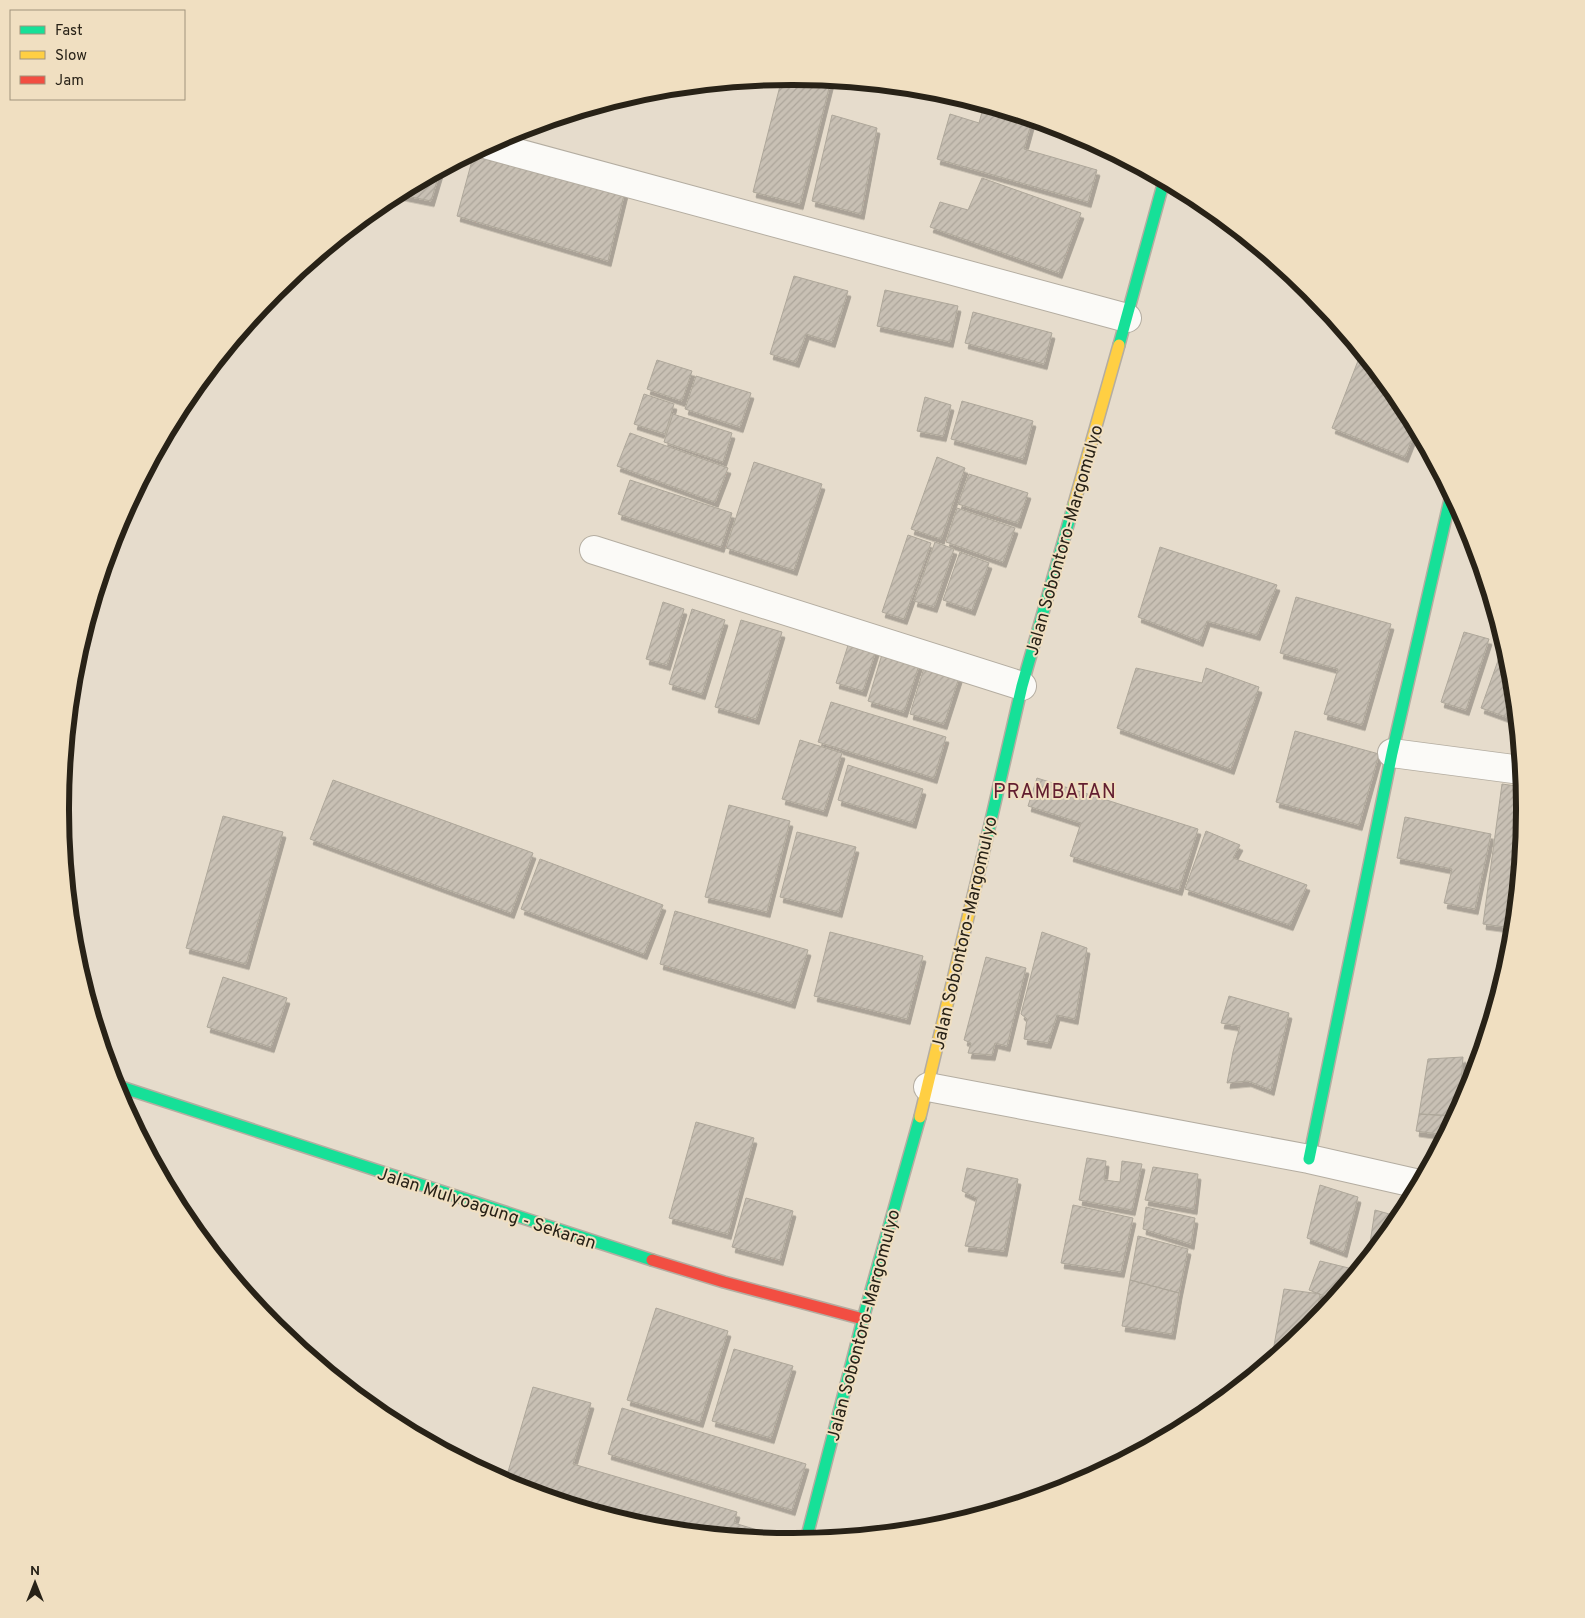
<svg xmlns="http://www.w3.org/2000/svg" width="1585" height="1618" font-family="Overpass,sans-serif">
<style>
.building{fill:url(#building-hatch);stroke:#aea79a;filter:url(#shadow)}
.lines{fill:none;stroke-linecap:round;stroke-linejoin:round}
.street-casing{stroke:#b4ada1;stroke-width:30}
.fast-casing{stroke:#b4ada1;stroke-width:14}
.slow-casing{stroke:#b4ada1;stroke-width:14}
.jam-casing{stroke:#b4ada1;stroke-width:14}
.street{stroke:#fbfaf7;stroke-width:28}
.fast{stroke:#16e098;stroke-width:11}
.slow{stroke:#ffcf43;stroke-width:11}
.jam{stroke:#f24e42;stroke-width:11}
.labels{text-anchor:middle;stroke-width:4;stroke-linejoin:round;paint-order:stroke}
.street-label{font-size:18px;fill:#282217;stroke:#f0dfc1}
.quarter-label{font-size:20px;letter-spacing:1px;fill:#621d2f;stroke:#f0dfc1}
.rim{fill:none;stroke:#282217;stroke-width:6}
</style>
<defs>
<pattern id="building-hatch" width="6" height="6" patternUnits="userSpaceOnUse" patternTransform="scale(1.25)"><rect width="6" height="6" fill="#c8c0b4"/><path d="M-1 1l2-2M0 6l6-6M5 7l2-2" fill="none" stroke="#aca59a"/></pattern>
<filter id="shadow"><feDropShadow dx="3" dy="5.5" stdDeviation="0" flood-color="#0004"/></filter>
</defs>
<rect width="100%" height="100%" fill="#e6dccc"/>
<path class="building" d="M 793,77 L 831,80 L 800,204 L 753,192 L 782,78 Z
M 984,105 L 1032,120 L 1024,149 L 1097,170 L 1088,202 L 937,159 L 950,114 L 979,123 Z
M 832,115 L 877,128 L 861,214 L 812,201 Z
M 474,153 L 625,191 L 608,261 L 457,216 Z
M 440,171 L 431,201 L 401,195 L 402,191 Z
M 982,178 L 1081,213 L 1059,273 L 930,227 L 940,202 L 968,210 Z
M 794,276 L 848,291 L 832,342 L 806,334 L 796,362 L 770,354 Z
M 885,290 L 958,306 L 950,342 L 877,326 Z
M 973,312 L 1052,333 L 1044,364 L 965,343 Z
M 1361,353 L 1402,402 L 1416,429 L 1405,457 L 1332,428 Z
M 657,360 L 692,371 L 682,401 L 647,389 Z
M 696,376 L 751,393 L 740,427 L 685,409 Z
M 644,394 L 674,404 L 665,434 L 634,424 Z
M 925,397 L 951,405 L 943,436 L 917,431 Z
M 962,401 L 1033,421 L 1023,459 L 951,439 Z
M 673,414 L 732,433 L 723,462 L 664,442 Z
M 630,433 L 728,468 L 715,502 L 617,466 Z
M 937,457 L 965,468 L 941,539 L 911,529 Z
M 754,462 L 822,484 L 794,570 L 726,548 Z
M 969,474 L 1028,493 L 1018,523 L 958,504 Z
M 630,480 L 732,513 L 721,547 L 618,514 Z
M 957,508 L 1015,528 L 1003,562 L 946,542 Z
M 908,535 L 931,543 L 904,619 L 882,612 Z
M 935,542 L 954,549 L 934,607 L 914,601 Z
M 1160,547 L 1277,585 L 1257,635 L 1207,621 L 1200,641 L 1138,617 Z
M 960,552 L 989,563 L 972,610 L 943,600 Z
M 1296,597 L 1391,624 L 1362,725 L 1324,714 L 1338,669 L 1280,653 Z
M 663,602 L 684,609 L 667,665 L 646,659 Z
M 692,609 L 725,620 L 702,694 L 669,684 Z
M 741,620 L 782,632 L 756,719 L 715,707 Z
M 1464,632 L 1489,639 L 1466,710 L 1441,702 Z
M 850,639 L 877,647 L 863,691 L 836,683 Z
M 1504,644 L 1511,666 L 1514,695 L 1506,717 L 1481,708 Z
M 883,651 L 920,662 L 904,712 L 868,701 Z
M 926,661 L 961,671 L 944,724 L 910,714 Z
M 1136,668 L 1202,683 L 1206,668 L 1259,687 L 1231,769 L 1117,728 Z
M 831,702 L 946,737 L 934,778 L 818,742 Z
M 1516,717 L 1518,735 L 1511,733 Z
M 1295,731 L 1379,754 L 1359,825 L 1276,802 Z
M 800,740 L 842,753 L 824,811 L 782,799 Z
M 848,765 L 923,789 L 913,823 L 838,800 Z
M 1037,778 L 1198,829 L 1179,890 L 1070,856 L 1081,823 L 1028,806 Z
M 333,780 L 533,853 L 511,913 L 310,839 Z
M 1502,784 L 1523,787 L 1525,809 L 1513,928 L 1483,924 Z
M 729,805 L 790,821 L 767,912 L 705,897 Z
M 223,816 L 283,832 L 246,964 L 186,948 Z
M 1405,817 L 1491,834 L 1475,909 L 1444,903 L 1452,869 L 1397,858 Z
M 1206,831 L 1240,845 L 1233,858 L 1307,885 L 1290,925 L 1185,889 Z
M 797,832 L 856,847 L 839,912 L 780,897 Z
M 540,859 L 663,905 L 644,954 L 521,909 Z
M 675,911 L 808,950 L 792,1003 L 660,964 Z
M 830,932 L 923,956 L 907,1019 L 814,996 Z
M 1042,932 L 1087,948 L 1075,1019 L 1057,1015 L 1048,1043 L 1024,1039 L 1027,1019 L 1021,1014 Z
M 986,957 L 1026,968 L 1007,1046 L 995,1043 L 992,1055 L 968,1053 L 971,1043 L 964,1040 Z
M 223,977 L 287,998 L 271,1047 L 207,1027 Z
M 1229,996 L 1289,1013 L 1271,1090 L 1248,1081 L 1227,1083 L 1233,1052 L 1240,1026 L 1221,1023 Z
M 1463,1057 L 1459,1109 L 1455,1116 L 1419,1114 L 1428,1059 Z
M 1419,1114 L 1455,1116 L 1445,1135 L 1416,1131 Z
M 696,1122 L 754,1138 L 728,1234 L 669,1218 Z
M 1087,1158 L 1106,1161 L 1104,1180 L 1120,1182 L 1122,1161 L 1142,1164 L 1132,1210 L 1079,1200 Z
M 1153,1167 L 1198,1174 L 1194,1209 L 1145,1200 Z
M 967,1168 L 1018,1179 L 1004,1251 L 965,1246 L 977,1198 L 962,1191 Z
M 1320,1185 L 1358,1197 L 1344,1252 L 1307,1238 Z
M 746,1198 L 793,1211 L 780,1260 L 732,1247 Z
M 1073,1205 L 1133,1218 L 1121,1272 L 1061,1263 Z
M 1146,1207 L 1195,1218 L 1191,1244 L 1143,1229 Z
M 1375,1210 L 1400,1217 L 1368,1256 Z
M 1138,1236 L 1188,1249 L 1179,1293 L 1130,1280 Z
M 1320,1261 L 1357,1270 L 1327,1307 L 1327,1297 L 1309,1290 Z
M 1130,1280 L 1179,1293 L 1172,1334 L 1122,1326 Z
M 1284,1289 L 1320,1294 L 1316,1320 L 1310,1327 L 1272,1357 Z
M 656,1308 L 728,1331 L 700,1422 L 627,1400 Z
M 734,1349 L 793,1366 L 771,1438 L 712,1421 Z
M 533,1387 L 591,1403 L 573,1464 L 737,1512 L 734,1523 L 781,1537 L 780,1540 L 649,1527 L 512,1486 L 505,1482 Z
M 622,1408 L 806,1464 L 792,1510 L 608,1454 Z"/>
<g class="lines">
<defs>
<path id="street" d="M 488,145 L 1127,318
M 594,550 L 1022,686
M 1392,753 L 1521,770
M 928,1087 L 1309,1159 L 1419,1184"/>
<path id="fast" d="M 1119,345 L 1164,181
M 982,859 L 1022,686 L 1074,504
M 115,1085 L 652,1260
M 1309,1159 L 1392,753 L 1451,495
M 806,1540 L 863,1319 L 920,1117"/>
<path id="slow" d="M 1074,504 L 1119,345
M 920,1117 L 982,859"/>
<path id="jam" d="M 652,1260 L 724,1282 L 863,1319"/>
</defs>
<use href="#street" class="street-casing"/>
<use href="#fast" class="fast-casing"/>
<use href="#slow" class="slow-casing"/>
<use href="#jam" class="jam-casing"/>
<use href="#street" class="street"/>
<use href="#fast" class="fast"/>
<use href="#slow" class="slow"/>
<use href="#jam" class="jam"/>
</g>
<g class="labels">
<g class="street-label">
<text transform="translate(1064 540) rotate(-74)" y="6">Jalan Sobontoro-Margomulyo</text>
<text transform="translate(964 933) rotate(-77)" y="6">Jalan Sobontoro-Margomulyo</text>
<text transform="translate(487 1208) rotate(18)" y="6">Jalan Mulyoagung - Sekaran</text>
<text transform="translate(863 1325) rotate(-75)" y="6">Jalan Sobontoro-Margomulyo</text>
</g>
<g class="quarter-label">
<text x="1055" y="798">PRAMBATAN</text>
</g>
</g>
<path d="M0 0H1585V1618H0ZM792 85H793A723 723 0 0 1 1516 808V810A723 723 0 0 1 793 1533H792A723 723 0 0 1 69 810V808A723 723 0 0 1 792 85Z" fill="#f0dfc1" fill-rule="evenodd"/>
<path class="rim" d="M792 85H793A723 723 0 0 1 1516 808V810A723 723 0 0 1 793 1533H792A723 723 0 0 1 69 810V808A723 723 0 0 1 792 85Z"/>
<rect x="10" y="10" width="175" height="90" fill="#f0dfc1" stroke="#a0937d"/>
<rect x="20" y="26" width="25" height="8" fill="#16e098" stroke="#a0937d"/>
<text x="55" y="35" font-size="15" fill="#282217">Fast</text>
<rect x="20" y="51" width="25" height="8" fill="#ffcf43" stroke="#a0937d"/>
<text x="55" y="60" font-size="15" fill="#282217">Slow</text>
<rect x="20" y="76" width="25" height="8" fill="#f24e42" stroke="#a0937d"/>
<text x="55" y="85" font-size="15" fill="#282217">Jam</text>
<g transform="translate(35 1583)" stroke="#f0dfc1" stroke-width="4" paint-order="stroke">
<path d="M0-4L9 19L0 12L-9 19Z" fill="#282217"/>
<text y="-8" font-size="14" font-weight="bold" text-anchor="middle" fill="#282217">N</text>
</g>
</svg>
